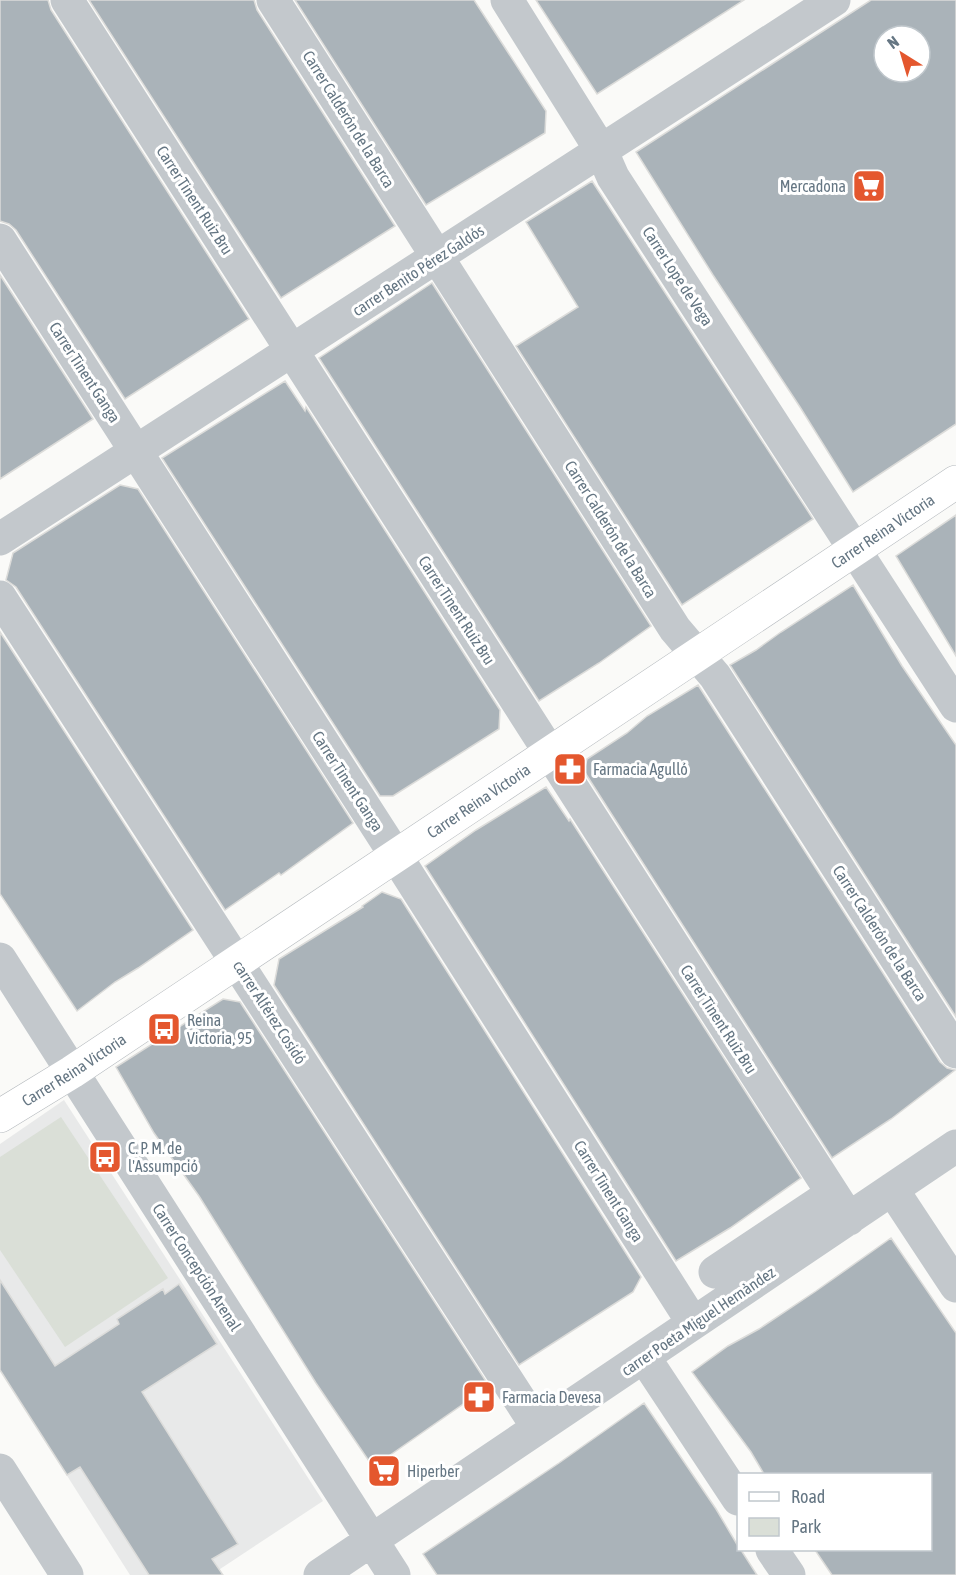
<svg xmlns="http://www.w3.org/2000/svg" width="956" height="1575" font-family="'Asap Condensed',sans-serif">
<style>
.built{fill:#e8e9e9}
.green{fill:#dadfd7}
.building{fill:#aab3b9;stroke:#dcdcda;stroke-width:1.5;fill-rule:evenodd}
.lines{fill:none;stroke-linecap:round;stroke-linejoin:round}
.major-casing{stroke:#b5babe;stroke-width:34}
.minor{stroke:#c3c8cc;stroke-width:33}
.major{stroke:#fff;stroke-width:33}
.labels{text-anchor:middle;stroke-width:6;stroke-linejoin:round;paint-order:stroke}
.street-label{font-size:16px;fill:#657683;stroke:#fff}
.poi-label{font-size:16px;fill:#657683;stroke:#fff;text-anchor:start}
</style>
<rect width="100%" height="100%" fill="#fafaf8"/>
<path class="built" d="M 64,1100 L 323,1501 L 211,1575 L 130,1575 L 0,1370 L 0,1144 Z"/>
<path class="green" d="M 61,1117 L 168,1278 L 65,1347 L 0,1250 L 0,1157 Z"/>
<path class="building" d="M 0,0 L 48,0 L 51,10 L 249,319 L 125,399 L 16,230 L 9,224 L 0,221 Z
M 89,0 L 254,0 L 257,10 L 395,226 L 281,298 Z
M 295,0 L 474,0 L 546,111 L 545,133 L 426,205 Z
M 536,0 L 744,0 L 597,94 Z
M 871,0 L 956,0 L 956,424 L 853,492 L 800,407 L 713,275 L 636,152 ZM 884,36 L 920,36 L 920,72 L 884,72 Z
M 592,181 L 813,519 L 682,605 L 516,346 L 578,307 L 526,222 Z
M 0,275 L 93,419 L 0,479 Z
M 432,283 L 651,626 L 599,663 L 539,701 L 319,358 Z
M 285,381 L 305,411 L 306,407 L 500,710 L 499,729 L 393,796 L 380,796 L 162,458 Z
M 120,485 L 138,489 L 353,823 L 281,875 L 279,873 L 225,910 L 16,587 L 6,580 L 13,553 Z
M 956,515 L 956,656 L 896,556 Z
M 853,585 L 902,666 L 956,745 L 956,1017 L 730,665 L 756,650 L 781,632 Z
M 0,632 L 193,930 L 138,968 L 115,982 L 77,1011 L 0,894 Z
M 698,685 L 940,1062 L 947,1068 L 955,1070 L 891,1119 L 832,1158 L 584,771 L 587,759 L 627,733 L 647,716 Z
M 546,787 L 569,821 L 570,819 L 801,1178 L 730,1228 L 676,1261 L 425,866 L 476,830 Z
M 382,892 L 401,899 L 641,1277 L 633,1292 L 519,1365 L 274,985 L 279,959 L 363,907 L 362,906 Z
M 223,999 L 240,1002 L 489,1386 L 373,1467 L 316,1383 L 199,1196 L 154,1133 L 116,1067 Z
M 891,1238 L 956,1333 L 956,1575 L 832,1575 L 815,1550 L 930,1550 L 930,1474 L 764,1474 L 751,1452 L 692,1372 L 728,1346 L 759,1329 L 816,1291 Z
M 0,1280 L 55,1366 L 119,1324 L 117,1319 L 163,1289 L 165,1294 L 179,1284 L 217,1344 L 142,1392 L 238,1544 L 212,1559 L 223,1575 L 149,1575 L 80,1467 L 67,1475 L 0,1370 Z
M 644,1403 L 716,1509 L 738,1546 L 738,1550 L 741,1550 L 757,1575 L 437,1575 L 423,1554 L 559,1463 Z"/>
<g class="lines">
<defs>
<g id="major">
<path id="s1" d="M 0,1116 L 72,1072 L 956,482"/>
</g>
</defs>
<use href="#major" class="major-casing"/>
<path class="minor" d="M 67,0 L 849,1219
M 273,0 L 675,629 L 715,676 L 956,1052
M 507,0 L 602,152 L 613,177 L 956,706
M 0,240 L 396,856 L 693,1323
M 0,539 L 834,0
M 0,597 L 538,1428
M 0,959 L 394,1575
M 892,1189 L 956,1286
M 715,1272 L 832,1194
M 644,1357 L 738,1499
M 0,1470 L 67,1575
M 772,1550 L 789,1575
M 320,1575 L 956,1146"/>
<use href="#major" class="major"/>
</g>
<defs>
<symbol id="supermarket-square" viewBox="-11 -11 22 22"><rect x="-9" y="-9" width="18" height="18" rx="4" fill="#e4572e" stroke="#fff"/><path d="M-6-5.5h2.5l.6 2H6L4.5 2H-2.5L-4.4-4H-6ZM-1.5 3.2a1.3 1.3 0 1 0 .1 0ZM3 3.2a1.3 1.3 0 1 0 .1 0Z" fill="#fff"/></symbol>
<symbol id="pharmacy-square" viewBox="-11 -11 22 22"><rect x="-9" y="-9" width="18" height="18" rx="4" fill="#e4572e" stroke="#fff"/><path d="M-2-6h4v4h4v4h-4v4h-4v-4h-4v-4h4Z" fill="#fff"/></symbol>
<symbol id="bus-square" viewBox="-11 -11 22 22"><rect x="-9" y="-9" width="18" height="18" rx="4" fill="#e4572e" stroke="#fff"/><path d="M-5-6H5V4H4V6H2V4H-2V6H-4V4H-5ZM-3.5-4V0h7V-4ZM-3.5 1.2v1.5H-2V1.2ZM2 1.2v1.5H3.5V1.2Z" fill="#fff"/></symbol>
</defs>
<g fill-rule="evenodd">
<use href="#supermarket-square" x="850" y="167" width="38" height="38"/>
<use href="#pharmacy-square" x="551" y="750" width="38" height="38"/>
<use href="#bus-square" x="145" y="1010" width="38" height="38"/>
<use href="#bus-square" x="86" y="1138" width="38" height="38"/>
<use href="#pharmacy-square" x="460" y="1378" width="38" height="38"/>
<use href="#supermarket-square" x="365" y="1452" width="38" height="38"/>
</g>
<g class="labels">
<g class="street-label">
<text transform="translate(349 119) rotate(58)" y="6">Carrer Calderón de la Barca</text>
<text transform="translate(195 200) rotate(57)" y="6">Carrer Tinent Ruiz Bru</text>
<text transform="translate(418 270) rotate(-33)" y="6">carrer Benito Pérez Galdós</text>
<text transform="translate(678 276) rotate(57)" y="6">Carrer Lope de Vega</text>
<text transform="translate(85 372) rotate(57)" y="6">Carrer Tinent Ganga</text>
<text transform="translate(611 529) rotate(58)" y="6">Carrer Calderón de la Barca</text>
<text dy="6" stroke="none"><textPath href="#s1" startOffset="1059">Carrer Reina Victoria</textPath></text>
<text transform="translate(457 610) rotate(57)" y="6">Carrer Tinent Ruiz Bru</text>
<text transform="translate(348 781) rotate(57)" y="6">Carrer Tinent Ganga</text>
<text dy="6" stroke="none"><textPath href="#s1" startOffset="573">Carrer Reina Victoria</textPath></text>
<text transform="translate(880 933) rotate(57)" y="6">Carrer Calderón de la Barca</text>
<text transform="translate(270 1012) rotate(57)" y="6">carrer Alférez Cosidó</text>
<text transform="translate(719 1019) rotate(57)" y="6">Carrer Tinent Ruiz Bru</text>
<text dy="6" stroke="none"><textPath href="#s1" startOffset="87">Carrer Reina Victoria</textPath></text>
<text transform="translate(609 1191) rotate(58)" y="6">Carrer Tinent Ganga</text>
<text transform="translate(197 1267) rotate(57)" y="6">Carrer Concepción Arenal</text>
<text transform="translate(698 1321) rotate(-34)" y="6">carrer Poeta Miguel Hernàndez</text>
</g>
<g class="poi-label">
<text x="846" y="192" text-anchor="end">Mercadona</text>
<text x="593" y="775">Farmacia Agulló</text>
<text x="187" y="1026">Reina<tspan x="187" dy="18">Victoria, 95</tspan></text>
<text x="128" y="1154">C. P. M. de<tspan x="128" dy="18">l'Assumpció</tspan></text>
<text x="502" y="1403">Farmacia Devesa</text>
<text x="407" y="1477">Hiperber</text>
</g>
</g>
<rect x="737" y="1473" width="195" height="78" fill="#ffffff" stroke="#c1c8cd" stroke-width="1.5"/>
<rect x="749" y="1492" width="30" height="9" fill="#ffffff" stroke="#c1c8cd" stroke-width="1.5"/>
<text x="791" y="1503" font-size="18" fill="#657683">Road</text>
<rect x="749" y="1518" width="30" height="18" fill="#dadfd7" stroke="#c1c8cd" stroke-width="1.5"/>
<text x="791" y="1533" font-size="18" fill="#657683">Park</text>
<g transform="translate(902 54) rotate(323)"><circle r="28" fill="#ffffff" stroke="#c1c8cd" stroke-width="1.5"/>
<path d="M0-4.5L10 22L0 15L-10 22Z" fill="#e4572e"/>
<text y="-9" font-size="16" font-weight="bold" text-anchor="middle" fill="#657683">N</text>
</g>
</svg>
